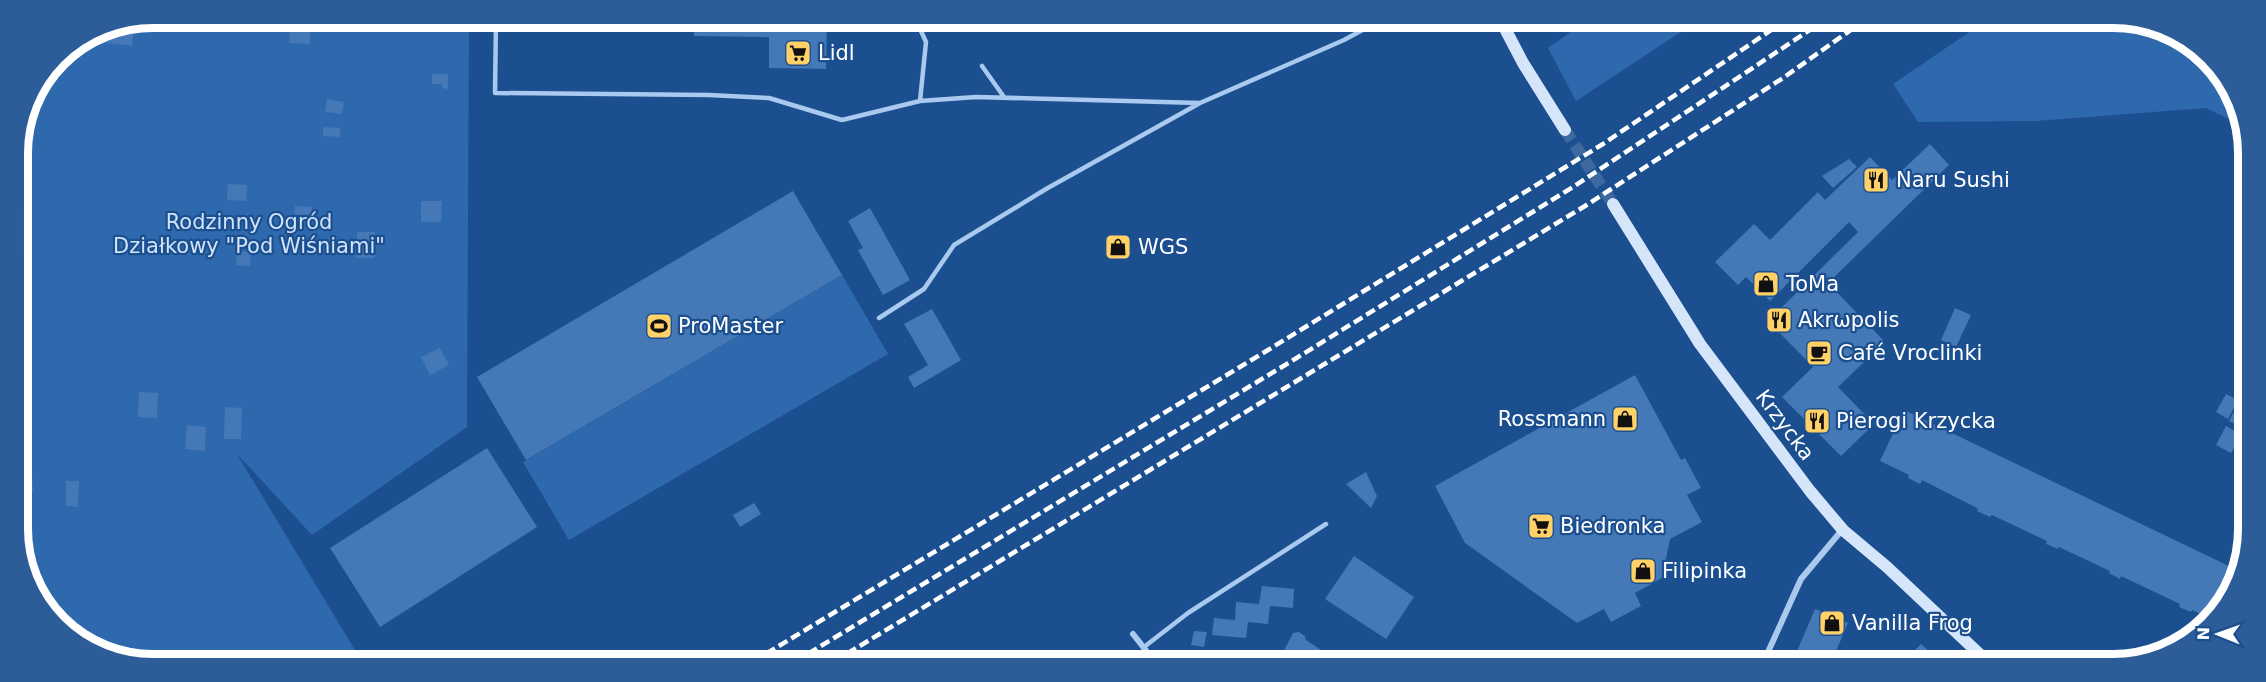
<svg xmlns="http://www.w3.org/2000/svg" width="2266" height="682" font-family="'DejaVu Sans',sans-serif">
<style>
.green{fill:#2e69ad}
.building{fill:#4478b7}
.lines{fill:none;stroke-linecap:round;stroke-linejoin:round}
.secondary-tunnel{stroke:#3d69a0;stroke-width:12;stroke-dasharray:12 6;stroke-linecap:butt}
.lane{stroke:#a9c9ee;stroke-width:4.5}
.street{stroke:#a9c9ee;stroke-width:6}
.secondary{stroke:#d6e6fa;stroke-width:12}
.rail{stroke:#fff;stroke-width:4.5;stroke-dasharray:10 4.5;stroke-linecap:butt}
.labels{text-anchor:middle;stroke-width:4.5;stroke-linejoin:round;paint-order:stroke}
.poi-label{font-size:21px;fill:#fff;stroke:#1b4f8f;text-anchor:start}
.park-label{font-size:21px;fill:#cfe3fa;stroke:#1b4f8f}
.street-label{font-size:21px;fill:#fff;stroke:#1b4f8f}
.rim{fill:none;stroke:#fff;stroke-width:8}
</style>
<rect width="100%" height="100%" fill="#1b4f8f"/>
<path class="green" d="M 154,18 L 469,19 L 467,427 L 312,535 L 237,454 L 361,660 L 119,659 L 52,618 L 21,555 L 18,145 L 28,101 L 58,57 L 102,28 Z
M 1586,21 L 1696,22 L 1576,101 L 1548,48 Z
M 1984,22 L 2147,23 L 2214,64 L 2245,127 L 2206,108 L 2036,121 L 1918,122 L 1893,84 Z
M 842,275 L 888,354 L 569,540 L 523,462 Z"/>
<path class="building" d="M 694,19 L 827,20 L 826,69 L 769,68 L 769,37 L 694,36 Z
M 135,22 L 132,46 L 107,43 L 109,27 Z
M 290,29 L 310,29 L 310,44 L 289,43 Z
M 432,74 L 448,74 L 448,89 L 442,88 L 442,84 L 432,84 Z
M 327,99 L 344,102 L 342,114 L 325,112 Z
M 323,127 L 340,128 L 340,137 L 323,136 Z
M 1930,144 L 1949,165 L 1828,283 L 1885,342 L 1838,387 L 1874,424 L 1841,456 L 1782,397 L 1813,367 L 1768,321 L 1858,232 L 1849,222 L 1770,301 L 1746,277 L 1738,285 L 1715,262 L 1754,224 L 1770,240 L 1818,192 L 1825,200 L 1870,157 L 1892,180 Z
M 1849,159 L 1857,167 L 1833,188 L 1822,176 Z
M 228,184 L 247,185 L 246,201 L 227,200 Z
M 793,191 L 842,275 L 526,460 L 477,377 Z
M 421,201 L 442,201 L 441,222 L 421,222 Z
M 295,206 L 312,207 L 311,223 L 294,222 Z
M 870,208 L 910,280 L 883,295 L 858,250 L 863,248 L 848,221 Z
M 357,232 L 375,232 L 375,258 L 356,258 Z
M 237,251 L 251,252 L 250,266 L 236,265 Z
M 1955,308 L 1971,315 L 1956,347 L 1941,340 Z
M 932,309 L 961,360 L 914,388 L 908,377 L 928,365 L 904,324 Z
M 440,348 L 449,365 L 430,375 L 421,357 Z
M 1635,375 L 1681,460 L 1685,458 L 1701,488 L 1687,495 L 1702,522 L 1670,539 L 1662,578 L 1635,593 L 1641,606 L 1611,622 L 1604,609 L 1577,623 L 1465,543 L 1435,486 Z
M 139,392 L 158,393 L 157,418 L 138,417 Z
M 2244,393 L 2244,424 L 2241,427 L 2229,421 Z
M 2226,394 L 2238,400 L 2228,419 L 2216,412 Z
M 225,407 L 242,408 L 241,439 L 224,439 Z
M 1904,410 L 2235,569 L 2244,551 L 2243,563 L 2207,617 L 2192,610 L 2191,612 L 2179,607 L 2180,604 L 2121,576 L 2120,579 L 2109,573 L 2110,571 L 2059,547 L 2058,549 L 2046,544 L 2047,541 L 1994,516 L 1991,515 L 1990,517 L 1977,511 L 1978,509 L 1975,507 L 1922,480 L 1920,484 L 1908,478 L 1909,475 L 1905,473 L 1880,461 Z
M 187,425 L 206,427 L 205,451 L 185,449 Z
M 2226,426 L 2242,435 L 2231,453 L 2216,445 Z
M 487,448 L 537,527 L 380,627 L 330,548 Z
M 20,471 L 32,471 L 33,491 L 20,491 Z
M 1366,472 L 1377,496 L 1371,508 L 1346,484 Z
M 66,481 L 79,481 L 78,507 L 66,506 Z
M 754,503 L 761,514 L 740,527 L 733,515 Z
M 1354,556 L 1414,597 L 1386,639 L 1325,599 Z
M 1262,586 L 1294,589 L 1293,608 L 1270,606 L 1268,624 L 1248,622 L 1246,638 L 1212,635 L 1214,618 L 1235,620 L 1236,602 L 1259,604 Z
M 1815,609 L 1848,623 L 1831,663 L 1792,663 Z
M 1194,631 L 1207,632 L 1204,647 L 1191,645 Z
M 1299,632 L 1305,636 L 1306,640 L 1339,662 L 1278,662 L 1293,633 Z
M 1921,644 L 1939,661 L 1942,663 L 1903,663 Z"/>
<g class="lines">
<path class="secondary-tunnel" d="M 1565,130 L 1613,204"/>
<path class="lane" d="M 496,19 L 495,93 L 709,95 L 769,98 L 842,120 L 920,101 L 976,97 L 1200,103
M 916,20 L 926,42 L 920,101
M 982,66 L 1004,97
M 879,318 L 924,289 L 954,245 L 1046,189 L 1200,103 L 1344,40 L 1379,21
M 1144,647 L 1188,613 L 1326,524"/>
<path class="street" d="M 1133,634 L 1155,662
M 1763,663 L 1801,579 L 1842,530"/>
<path class="secondary" d="M 1501,21 L 1523,63 L 1565,130
M 1613,204 L 1700,344 L 1810,491 L 1843,530 L 1887,567 L 1989,663"/>
<path class="rail" d="M 754,661 L 1268,350 L 1603,144 L 1783,22
M 796,661 L 1295,359 L 1573,187 L 1822,22
M 835,661 L 1585,206 L 1783,78 L 1862,22"/>
</g>
<defs>
<symbol id="supermarket-square" viewBox="-11 -11 22 22"><rect x="-9" y="-9" width="18" height="18" rx="4" fill="#ffd166" stroke="#1b4f8f"/><path d="M-6-5.5h2.5l.6 2H6L4.5 2H-2.5L-4.4-4H-6ZM-1.5 3.2a1.3 1.3 0 1 0 .1 0ZM3 3.2a1.3 1.3 0 1 0 .1 0Z" fill="#111"/></symbol>
<symbol id="restaurant-square" viewBox="-11 -11 22 22"><rect x="-9" y="-9" width="18" height="18" rx="4" fill="#ffd166" stroke="#1b4f8f"/><path d="M-5-6h1v4h1v-4h1v4h1v-4h1v5L-1.5 .5V6h-2V.5L-5-1ZM5-6V6H3V1.5H1.5Q1.5-4 5-6Z" fill="#111"/></symbol>
<symbol id="shop-square" viewBox="-11 -11 22 22"><rect x="-9" y="-9" width="18" height="18" rx="4" fill="#ffd166" stroke="#1b4f8f"/><path d="M-5-2.5h2.3a2.7 3.5 0 0 1 5.4 0H5L5.5 6h-11ZM-1.5-2.5h3a1.5 2.3 0 0 0-3 0Z" fill="#111"/></symbol>
<symbol id="stadium-square" viewBox="-11 -11 22 22"><rect x="-9" y="-9" width="18" height="18" rx="4" fill="#ffd166" stroke="#1b4f8f"/><path d="M0-5a6.5 5 0 1 0 0 10a6.5 5 0 1 0 0-10ZM-3.5-1.8h7v3.6h-7Z" fill="#111"/></symbol>
<symbol id="cafe-square" viewBox="-11 -11 22 22"><rect x="-9" y="-9" width="18" height="18" rx="4" fill="#ffd166" stroke="#1b4f8f"/><path d="M-5.5-4.5H6V0H3Q3 3.5 0 3.5H-2.5Q-5.5 3.5-5.5 0ZM3-3.2v2h1.7v-2ZM-6 4.5H4V6H-6Z" fill="#111"/></symbol>
</defs>
<g fill-rule="evenodd">
<use href="#supermarket-square" x="783" y="38" width="30" height="30"/>
<use href="#restaurant-square" x="1861" y="165" width="30" height="30"/>
<use href="#shop-square" x="1103" y="232" width="30" height="30"/>
<use href="#shop-square" x="1751" y="269" width="30" height="30"/>
<use href="#restaurant-square" x="1764" y="305" width="30" height="30"/>
<use href="#stadium-square" x="644" y="311" width="30" height="30"/>
<use href="#cafe-square" x="1804" y="338" width="30" height="30"/>
<use href="#shop-square" x="1610" y="404" width="30" height="30"/>
<use href="#restaurant-square" x="1802" y="406" width="30" height="30"/>
<use href="#supermarket-square" x="1526" y="511" width="30" height="30"/>
<use href="#shop-square" x="1628" y="556" width="30" height="30"/>
<use href="#shop-square" x="1817" y="608" width="30" height="30"/>
</g>
<g class="labels">
<g class="poi-label">
<text x="818" y="60">Lidl</text>
<text x="1896" y="187">Naru Sushi</text>
<text x="1138" y="254">WGS</text>
<text x="1786" y="291">ToMa</text>
<text x="1798" y="327">Akrωpolis</text>
<text x="678" y="333">ProMaster</text>
<text x="1838" y="360">Café Vroclinki</text>
<text x="1606" y="426" text-anchor="end">Rossmann</text>
<text x="1836" y="428">Pierogi Krzycka</text>
<text x="1560" y="533">Biedronka</text>
<text x="1662" y="578">Filipinka</text>
<text x="1852" y="630">Vanilla Frog</text>
</g>
<g class="park-label">
<text x="249" y="229">Rodzinny Ogród<tspan x="249" dy="24">Działkowy "Pod Wiśniami"</tspan></text>
</g>
<g class="street-label">
<text transform="translate(1785 425) rotate(53)" y="7">Krzycka</text>
</g>
</g>
<path d="M0 0H2266V682H0ZM153 28H2113A125 125 0 0 1 2238 153V529A125 125 0 0 1 2113 654H153A125 125 0 0 1 28 529V153A125 125 0 0 1 153 28Z" fill="#2d5d98" fill-rule="evenodd"/>
<path class="rim" d="M153 28H2113A125 125 0 0 1 2238 153V529A125 125 0 0 1 2113 654H153A125 125 0 0 1 28 529V153A125 125 0 0 1 153 28Z"/>
<g transform="translate(2218 634) rotate(271)" stroke="#1b4f8f" stroke-width="4.5" paint-order="stroke">
<path d="M0-4.5L10 22L0 15L-10 22Z" fill="#ffffff"/>
<text y="-9" font-size="16" font-weight="bold" text-anchor="middle" fill="#ffffff">N</text>
</g>
</svg>
